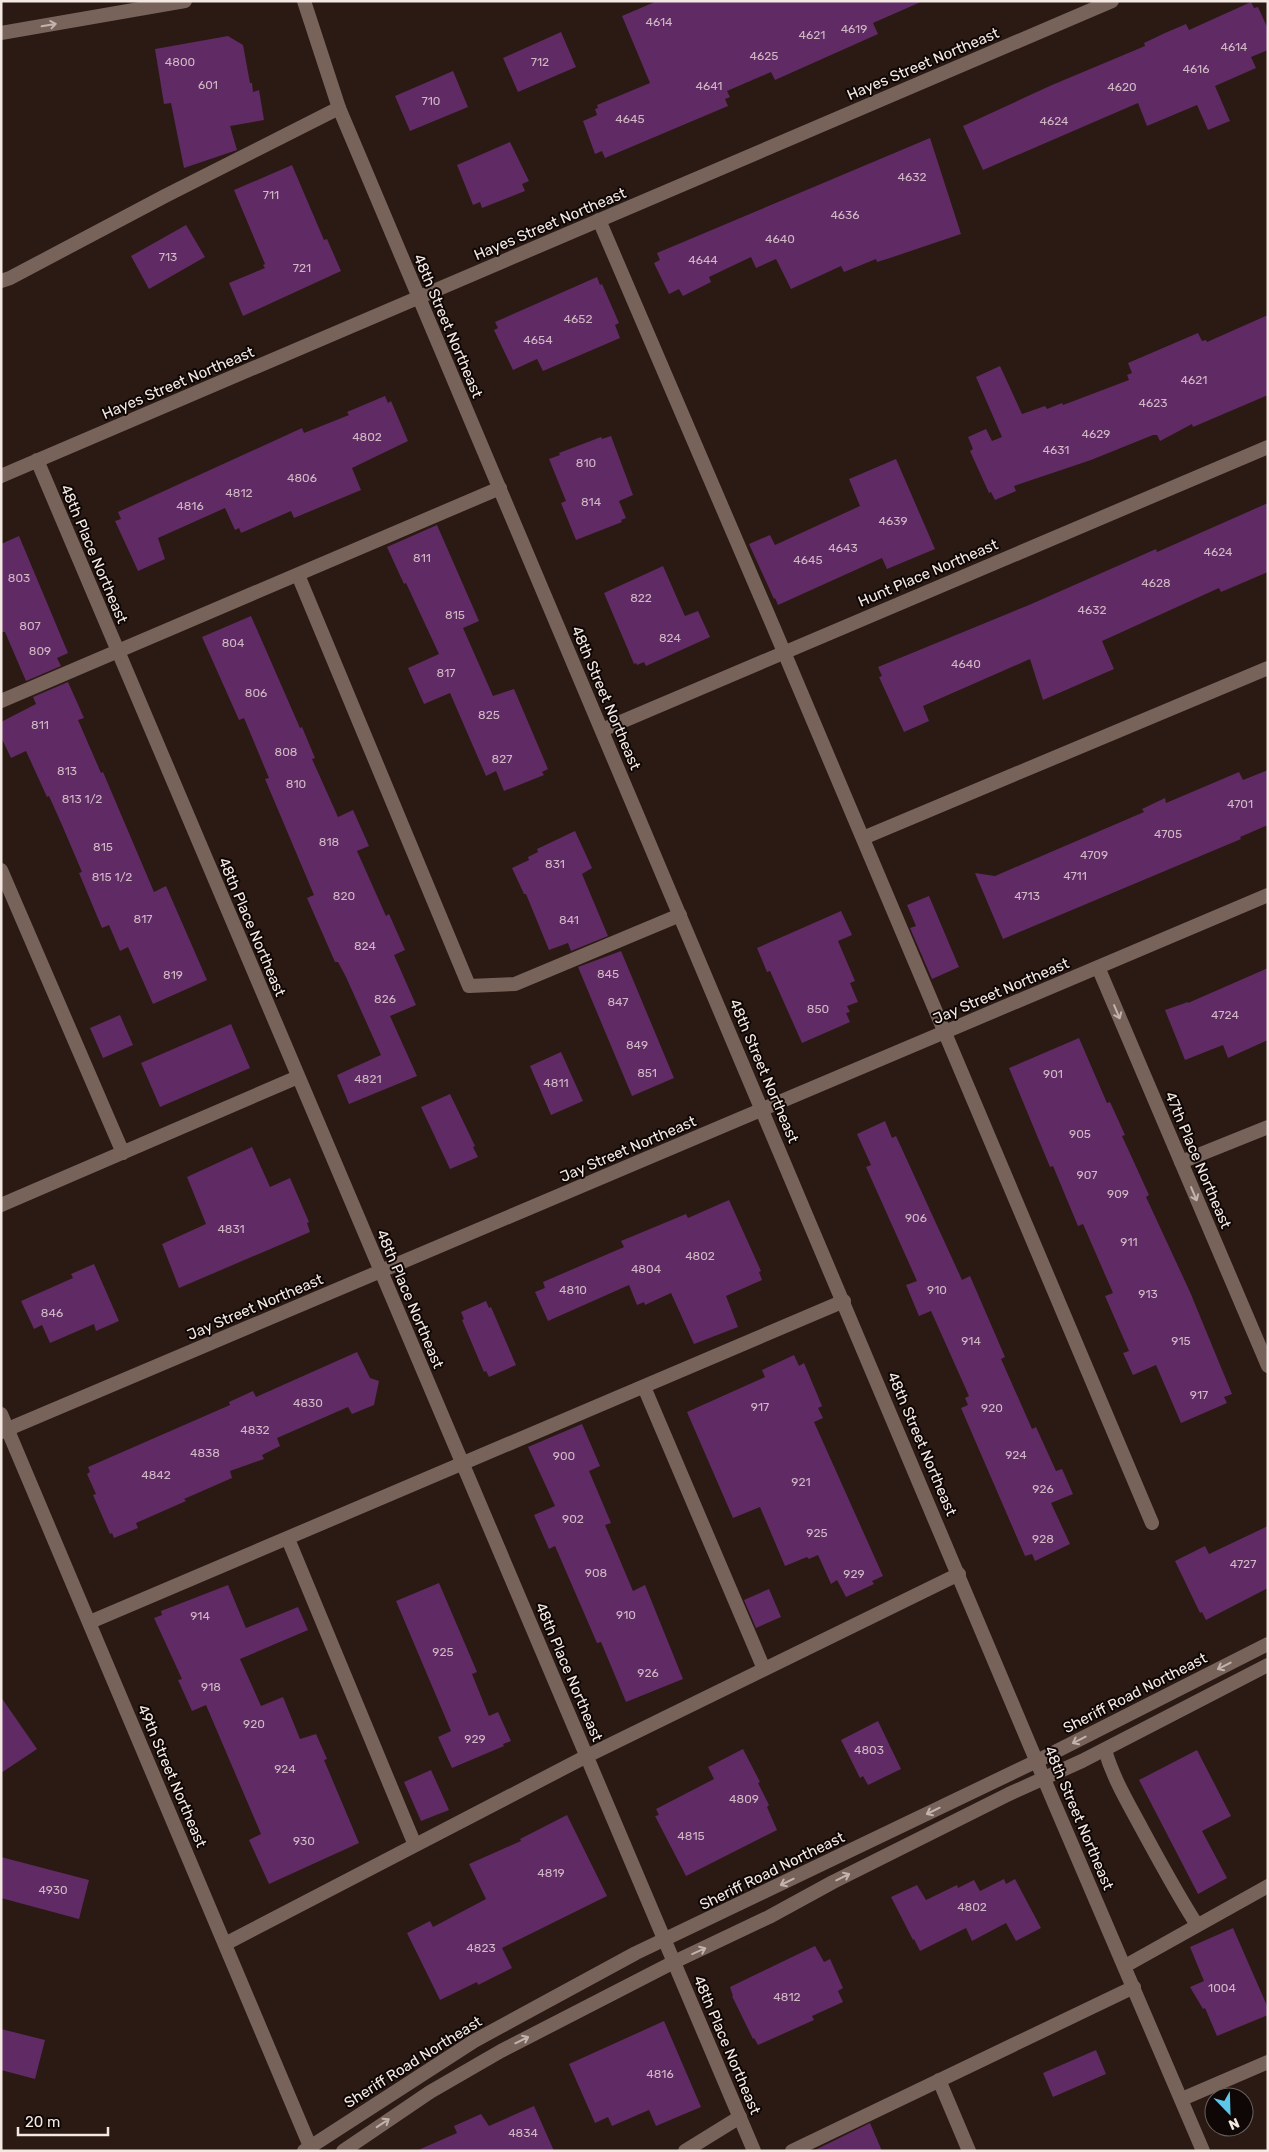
<svg xmlns="http://www.w3.org/2000/svg" width="1269" height="2152" font-family="Rubik,sans-serif">
<style>
.building{fill:#602a64}
.lines{fill:none;stroke-linecap:round;stroke-linejoin:round}
.service{stroke:#78635b;stroke-width:14}
.minor{stroke:#78635b;stroke-width:14}
.tertiary{stroke:#78635b;stroke-width:14}
.secondary{stroke:#78635b;stroke-width:14}
.oneway{stroke:#c2b3ad}
.labels{text-anchor:middle;stroke-width:4;stroke-linejoin:round;paint-order:stroke}
.number-label{font-size:12px;fill:#cfb8c3}
.street-label{font-size:15px;fill:#f4e8e3;stroke:#0e0705}
</style>
<rect width="100%" height="100%" fill="#2a1a13"/>
<path class="building" d="M 657,1 L 923,1 L 873,23 L 878,34 L 775,80 L 771,72 L 727,91 L 730,97 L 725,99 L 728,106 L 605,158 L 602,151 L 595,154 L 583,121 L 597,115 L 595,109 L 598,108 L 597,105 L 650,83 L 622,16 Z
M 1251,2 L 1254,8 L 1258,7 L 1268,29 L 1268,50 L 1251,57 L 1256,68 L 1215,86 L 1230,121 L 1208,130 L 1197,105 L 1147,126 L 1138,103 L 983,170 L 963,126 L 1052,85 L 1145,46 L 1144,43 L 1165,33 L 1186,24 L 1189,30 Z
M 561,32 L 576,67 L 518,92 L 503,58 Z
M 228,36 L 243,45 L 250,83 L 252,83 L 253,92 L 259,90 L 264,120 L 230,126 L 237,150 L 184,168 L 171,103 L 164,104 L 155,49 Z
M 453,71 L 468,107 L 410,131 L 395,96 Z
M 930,138 L 961,234 L 890,258 L 877,262 L 876,259 L 844,272 L 841,266 L 791,289 L 776,259 L 756,268 L 751,257 L 709,277 L 711,282 L 683,296 L 679,289 L 669,294 L 654,263 L 660,260 L 657,253 Z
M 510,142 L 529,181 L 522,184 L 525,191 L 482,208 L 480,202 L 473,205 L 457,165 Z
M 292,165 L 324,240 L 327,239 L 341,271 L 243,316 L 229,283 L 265,268 L 263,265 L 265,264 L 234,190 Z
M 186,225 L 205,257 L 149,289 L 131,256 Z
M 597,277 L 600,285 L 602,284 L 619,323 L 615,325 L 620,338 L 543,371 L 537,359 L 513,370 L 494,330 L 498,328 L 495,322 Z
M 1268,315 L 1268,395 L 1193,427 L 1192,424 L 1160,441 L 1157,435 L 1153,435 L 1091,460 L 1014,486 L 1016,491 L 995,500 L 991,492 L 989,493 L 970,451 L 973,449 L 968,437 L 986,429 L 992,441 L 1002,437 L 976,377 L 1000,366 L 1022,414 L 1045,406 L 1047,409 L 1062,403 L 1063,405 L 1129,380 L 1127,375 L 1132,373 L 1128,363 L 1198,333 L 1202,341 L 1206,340 L 1207,342 Z
M 385,396 L 388,403 L 391,401 L 408,441 L 352,468 L 361,490 L 294,518 L 291,511 L 241,533 L 239,528 L 235,530 L 225,508 L 158,538 L 165,559 L 138,571 L 115,521 L 121,519 L 118,512 L 302,428 L 304,433 L 349,415 L 347,412 Z
M 611,436 L 633,495 L 619,501 L 626,518 L 621,520 L 622,522 L 576,540 L 561,503 L 566,501 L 549,459 L 560,455 L 559,453 L 601,437 L 602,439 Z
M 896,459 L 935,549 L 887,569 L 882,558 L 778,605 L 775,598 L 774,599 L 749,544 L 770,535 L 775,545 L 860,506 L 849,479 Z
M 1268,503 L 1268,572 L 1221,592 L 1219,588 L 1102,641 L 1114,669 L 1043,700 L 1030,659 L 923,706 L 929,721 L 904,732 L 879,677 L 882,676 L 878,667 L 1029,605 L 1156,549 L 1157,552 Z
M 437,525 L 479,621 L 463,628 L 493,696 L 514,689 L 548,769 L 542,772 L 544,775 L 504,791 L 496,771 L 486,776 L 450,693 L 424,704 L 408,668 L 439,654 L 406,583 L 404,584 L 387,547 Z
M 19,536 L 68,653 L 57,658 L 61,666 L 26,681 L 5,632 L 1,632 L 1,544 Z
M 663,566 L 684,614 L 685,616 L 698,611 L 710,637 L 646,666 L 644,662 L 637,665 L 636,663 L 634,664 L 604,593 Z
M 251,616 L 300,728 L 302,727 L 315,758 L 312,759 L 338,817 L 353,810 L 369,846 L 357,851 L 386,916 L 389,914 L 405,950 L 394,955 L 416,1005 L 390,1016 L 417,1076 L 349,1104 L 337,1075 L 381,1055 L 346,977 L 338,962 L 335,962 L 307,898 L 314,895 L 265,779 L 269,778 L 244,718 L 239,720 L 202,637 Z
M 68,682 L 84,718 L 78,720 L 101,773 L 103,772 L 154,892 L 166,886 L 207,980 L 153,1004 L 128,947 L 120,951 L 109,925 L 102,928 L 79,873 L 82,872 L 62,825 L 49,796 L 47,797 L 26,751 L 11,758 L 1,737 L 1,722 L 36,704 L 33,697 Z
M 1268,770 L 1268,825 L 1240,837 L 1241,839 L 1003,939 L 975,873 L 995,876 L 1144,812 L 1142,809 L 1165,798 L 1166,803 L 1239,772 L 1243,780 Z
M 575,831 L 592,868 L 582,874 L 608,936 L 571,951 L 568,943 L 549,950 L 526,894 L 524,894 L 512,868 L 529,860 L 528,857 L 538,852 L 537,849 Z
M 929,896 L 959,967 L 932,979 L 910,928 L 916,926 L 907,905 Z
M 841,911 L 852,935 L 838,941 L 855,981 L 850,983 L 858,1002 L 847,1006 L 850,1012 L 846,1013 L 850,1022 L 802,1043 L 770,971 L 767,972 L 757,948 Z
M 621,951 L 674,1078 L 632,1096 L 578,967 Z
M 1268,968 L 1268,1040 L 1228,1058 L 1223,1045 L 1185,1060 L 1165,1010 L 1188,1002 L 1188,1003 Z
M 120,1015 L 133,1045 L 103,1058 L 90,1028 Z
M 231,1024 L 250,1068 L 160,1107 L 141,1063 Z
M 1079,1038 L 1107,1103 L 1110,1102 L 1125,1135 L 1122,1136 L 1149,1195 L 1146,1197 L 1190,1292 L 1232,1394 L 1224,1397 L 1227,1403 L 1181,1423 L 1156,1365 L 1133,1375 L 1123,1353 L 1129,1351 L 1105,1296 L 1113,1293 L 1083,1224 L 1078,1226 L 1053,1166 L 1050,1167 L 1009,1068 Z
M 561,1052 L 583,1101 L 551,1115 L 530,1066 Z
M 450,1094 L 475,1146 L 473,1147 L 478,1157 L 450,1169 L 421,1107 Z
M 885,1121 L 892,1138 L 896,1136 L 962,1280 L 970,1276 L 1005,1357 L 1001,1359 L 1032,1429 L 1036,1427 L 1056,1471 L 1062,1469 L 1063,1471 L 1073,1494 L 1051,1503 L 1070,1544 L 1035,1561 L 1032,1554 L 1025,1556 L 961,1408 L 968,1405 L 965,1398 L 969,1396 L 931,1311 L 919,1316 L 906,1285 L 917,1281 L 866,1167 L 871,1165 L 857,1134 Z
M 252,1147 L 270,1187 L 290,1178 L 309,1222 L 307,1223 L 310,1232 L 179,1288 L 162,1244 L 206,1224 L 187,1177 Z
M 729,1200 L 761,1271 L 759,1272 L 762,1280 L 726,1296 L 738,1327 L 694,1344 L 671,1293 L 645,1305 L 644,1302 L 637,1305 L 629,1285 L 548,1321 L 535,1292 L 545,1288 L 543,1282 L 624,1247 L 621,1241 L 686,1214 L 688,1218 Z
M 94,1264 L 119,1321 L 96,1331 L 94,1324 L 50,1343 L 42,1325 L 34,1329 L 21,1301 L 73,1278 L 71,1274 Z
M 486,1301 L 489,1308 L 491,1307 L 516,1365 L 489,1377 L 486,1371 L 484,1372 L 462,1320 L 464,1319 L 461,1312 Z
M 357,1352 L 370,1378 L 379,1381 L 374,1405 L 352,1414 L 348,1407 L 277,1438 L 280,1446 L 262,1455 L 264,1459 L 230,1471 L 232,1478 L 184,1499 L 186,1501 L 136,1523 L 138,1528 L 114,1538 L 112,1533 L 110,1534 L 93,1495 L 96,1494 L 87,1474 L 90,1472 L 88,1467 L 230,1405 L 229,1402 L 253,1391 L 256,1397 Z
M 794,1355 L 799,1366 L 804,1363 L 822,1406 L 818,1408 L 823,1418 L 814,1422 L 883,1576 L 872,1581 L 874,1584 L 846,1597 L 837,1580 L 831,1584 L 818,1555 L 809,1559 L 807,1557 L 785,1566 L 760,1507 L 733,1518 L 687,1412 L 765,1377 L 762,1370 Z
M 582,1424 L 600,1466 L 589,1471 L 611,1523 L 605,1525 L 633,1591 L 645,1585 L 683,1679 L 626,1702 L 601,1642 L 597,1643 L 555,1546 L 549,1549 L 534,1515 L 555,1506 L 528,1447 Z
M 1268,1526 L 1268,1588 L 1206,1620 L 1202,1612 L 1200,1613 L 1175,1561 L 1205,1546 L 1209,1554 Z
M 439,1583 L 477,1672 L 472,1674 L 489,1716 L 498,1712 L 511,1741 L 503,1744 L 504,1746 L 452,1768 L 438,1737 L 451,1731 L 396,1601 Z
M 228,1585 L 246,1628 L 298,1607 L 308,1630 L 240,1659 L 261,1706 L 283,1697 L 300,1739 L 316,1734 L 327,1759 L 324,1760 L 359,1843 L 269,1884 L 249,1840 L 261,1834 L 206,1705 L 192,1711 L 178,1680 L 182,1679 L 154,1618 L 162,1615 L 161,1611 Z
M 769,1589 L 781,1617 L 756,1628 L 744,1600 Z
M 1,1697 L 37,1749 L 1,1773 Z
M 878,1721 L 901,1769 L 868,1785 L 863,1776 L 860,1778 L 841,1740 Z
M 743,1749 L 760,1782 L 758,1783 L 769,1805 L 767,1807 L 777,1830 L 686,1876 L 655,1816 L 659,1815 L 656,1809 L 714,1779 L 708,1767 Z
M 1197,1750 L 1231,1816 L 1202,1831 L 1227,1878 L 1198,1894 L 1139,1780 Z
M 431,1770 L 449,1810 L 421,1821 L 404,1782 Z
M 567,1815 L 607,1896 L 502,1948 L 512,1968 L 478,1985 L 477,1982 L 440,2000 L 407,1933 L 430,1921 L 433,1927 L 486,1899 L 469,1864 L 521,1841 L 520,1839 Z
M 1,1857 L 89,1880 L 79,1919 L 1,1898 Z
M 1004,1879 L 1006,1884 L 1015,1879 L 1041,1928 L 1016,1941 L 1006,1923 L 972,1941 L 966,1928 L 920,1951 L 914,1939 L 913,1940 L 891,1897 L 917,1885 L 926,1900 L 957,1885 L 958,1888 L 974,1880 L 980,1891 Z
M 1233,1928 L 1268,2008 L 1268,2015 L 1217,2036 L 1205,2008 L 1203,2009 L 1190,1987 L 1204,1981 L 1190,1947 Z
M 815,1946 L 824,1962 L 830,1959 L 843,1988 L 838,1991 L 843,2002 L 812,2016 L 814,2020 L 758,2045 L 754,2038 L 753,2039 L 732,1996 L 733,1996 L 730,1987 Z
M 664,2021 L 701,2107 L 656,2126 L 649,2110 L 612,2126 L 608,2117 L 595,2123 L 569,2064 Z
M 1,2029 L 45,2040 L 35,2079 L 1,2070 Z
M 1096,2050 L 1106,2074 L 1053,2097 L 1043,2073 Z
M 534,2106 L 554,2151 L 416,2151 L 457,2133 L 454,2126 L 481,2114 L 489,2126 Z
M 870,2123 L 882,2151 L 813,2151 Z"/>
<g class="lines">
<path class="service" d="M 599,220 L 773,626 L 1152,1523
M 1,281 L 10,278 L 165,196 L 339,108
M 298,575 L 469,986 L 515,984 L 680,915
M 1,701 L 500,488
M 863,838 L 1268,668
M 1,870 L 123,1153
M 1181,1162 L 1268,1127
M 1,1205 L 298,1077
M 644,1387 L 764,1669
M 288,1539 L 415,1845
M 90,1622 L 844,1301
M 1105,1750 C 1113,1778 1128,1803 1142,1829 C 1160,1862 1177,1894 1197,1925
M 225,1944 L 587,1756 L 959,1574
M 1125,1966 L 1268,1886
M 939,2080 L 969,2151
M 685,2151 L 740,2117
M 792,2151 L 1134,1987"/>
<path class="minor" d="M 304,1 L 339,108 L 1055,1805 L 1203,2151
M 37,460 L 754,2151
M 1,476 L 1112,1
M 602,730 L 1268,447
M 1098,967 L 1268,1366
M 1,1432 L 1268,895
M 1182,2099 L 1268,2062"/>
<path class="tertiary" d="M 1,1414 L 312,2151"/>
<path class="secondary" d="M 1,33 L 185,1
M 304,2151 L 474,2041 L 636,1953 L 1037,1761 L 1268,1644
M 343,2151 L 430,2092 L 501,2051 L 674,1962 L 769,1917 L 833,1882 L 1009,1794 L 1082,1761 L 1268,1665"/>
</g>
<defs><path id="oneway-shaft" d="M-6 0H5M1.5-3L5.5 0L1.5 3" fill="none" stroke-width="1.6" stroke-linecap="round" stroke-linejoin="round" transform="scale(1.25)"/></defs>
<g class="oneway">
<use href="#oneway-shaft" transform="translate(49 25) rotate(-10)"/>
<use href="#oneway-shaft" transform="translate(1117 1012) rotate(67)"/>
<use href="#oneway-shaft" transform="translate(1194 1194) rotate(67)"/>
<use href="#oneway-shaft" transform="translate(1224 1666) rotate(153)"/>
<use href="#oneway-shaft" transform="translate(1079 1740) rotate(153)"/>
<use href="#oneway-shaft" transform="translate(933 1811) rotate(154)"/>
<use href="#oneway-shaft" transform="translate(843 1877) rotate(-26)"/>
<use href="#oneway-shaft" transform="translate(787 1882) rotate(154)"/>
<use href="#oneway-shaft" transform="translate(699 1951) rotate(-24)"/>
<use href="#oneway-shaft" transform="translate(522 2040) rotate(-26)"/>
<use href="#oneway-shaft" transform="translate(383 2123) rotate(-33)"/>
</g>
<g class="labels">
<g class="number-label">
<text x="659" y="26">4614</text>
<text x="854" y="33">4619</text>
<text x="812" y="39">4621</text>
<text x="1234" y="51">4614</text>
<text x="764" y="60">4625</text>
<text x="180" y="66">4800</text>
<text x="540" y="66">712</text>
<text x="1196" y="73">4616</text>
<text x="208" y="89">601</text>
<text x="709" y="90">4641</text>
<text x="1122" y="91">4620</text>
<text x="431" y="105">710</text>
<text x="630" y="123">4645</text>
<text x="1054" y="125">4624</text>
<text x="912" y="181">4632</text>
<text x="271" y="199">711</text>
<text x="845" y="219">4636</text>
<text x="780" y="243">4640</text>
<text x="168" y="261">713</text>
<text x="703" y="264">4644</text>
<text x="302" y="272">721</text>
<text x="578" y="323">4652</text>
<text x="538" y="344">4654</text>
<text x="1194" y="384">4621</text>
<text x="1153" y="407">4623</text>
<text x="1096" y="438">4629</text>
<text x="367" y="441">4802</text>
<text x="1056" y="454">4631</text>
<text x="586" y="467">810</text>
<text x="302" y="482">4806</text>
<text x="239" y="497">4812</text>
<text x="591" y="506">814</text>
<text x="190" y="510">4816</text>
<text x="893" y="525">4639</text>
<text x="843" y="552">4643</text>
<text x="1218" y="556">4624</text>
<text x="422" y="562">811</text>
<text x="808" y="564">4645</text>
<text x="19" y="582">803</text>
<text x="1156" y="587">4628</text>
<text x="641" y="602">822</text>
<text x="1092" y="614">4632</text>
<text x="455" y="619">815</text>
<text x="30" y="630">807</text>
<text x="670" y="642">824</text>
<text x="233" y="647">804</text>
<text x="40" y="655">809</text>
<text x="966" y="668">4640</text>
<text x="446" y="677">817</text>
<text x="256" y="697">806</text>
<text x="489" y="719">825</text>
<text x="40" y="729">811</text>
<text x="286" y="756">808</text>
<text x="502" y="763">827</text>
<text x="67" y="775">813</text>
<text x="296" y="788">810</text>
<text x="82" y="803">813 1/2</text>
<text x="1240" y="808">4701</text>
<text x="1168" y="838">4705</text>
<text x="329" y="846">818</text>
<text x="103" y="851">815</text>
<text x="1094" y="859">4709</text>
<text x="555" y="868">831</text>
<text x="1075" y="880">4711</text>
<text x="112" y="881">815 1/2</text>
<text x="344" y="900">820</text>
<text x="1027" y="900">4713</text>
<text x="143" y="923">817</text>
<text x="569" y="924">841</text>
<text x="365" y="950">824</text>
<text x="608" y="978">845</text>
<text x="173" y="979">819</text>
<text x="385" y="1003">826</text>
<text x="618" y="1006">847</text>
<text x="818" y="1013">850</text>
<text x="1225" y="1019">4724</text>
<text x="637" y="1049">849</text>
<text x="647" y="1077">851</text>
<text x="1053" y="1078">901</text>
<text x="368" y="1083">4821</text>
<text x="556" y="1087">4811</text>
<text x="1080" y="1138">905</text>
<text x="1087" y="1179">907</text>
<text x="1118" y="1198">909</text>
<text x="916" y="1222">906</text>
<text x="231" y="1233">4831</text>
<text x="1129" y="1246">911</text>
<text x="700" y="1260">4802</text>
<text x="646" y="1273">4804</text>
<text x="573" y="1294">4810</text>
<text x="937" y="1294">910</text>
<text x="1148" y="1298">913</text>
<text x="52" y="1317">846</text>
<text x="971" y="1345">914</text>
<text x="1181" y="1345">915</text>
<text x="1199" y="1399">917</text>
<text x="308" y="1407">4830</text>
<text x="760" y="1411">917</text>
<text x="992" y="1412">920</text>
<text x="255" y="1434">4832</text>
<text x="205" y="1457">4838</text>
<text x="1016" y="1459">924</text>
<text x="564" y="1460">900</text>
<text x="156" y="1479">4842</text>
<text x="801" y="1486">921</text>
<text x="1043" y="1493">926</text>
<text x="573" y="1523">902</text>
<text x="817" y="1537">925</text>
<text x="1043" y="1543">928</text>
<text x="1243" y="1568">4727</text>
<text x="596" y="1577">908</text>
<text x="854" y="1578">929</text>
<text x="626" y="1619">910</text>
<text x="200" y="1620">914</text>
<text x="443" y="1656">925</text>
<text x="648" y="1677">926</text>
<text x="211" y="1691">918</text>
<text x="254" y="1728">920</text>
<text x="475" y="1743">929</text>
<text x="869" y="1754">4803</text>
<text x="285" y="1773">924</text>
<text x="744" y="1803">4809</text>
<text x="691" y="1840">4815</text>
<text x="304" y="1845">930</text>
<text x="551" y="1877">4819</text>
<text x="53" y="1894">4930</text>
<text x="972" y="1911">4802</text>
<text x="481" y="1952">4823</text>
<text x="1222" y="1992">1004</text>
<text x="787" y="2001">4812</text>
<text x="660" y="2078">4816</text>
<text x="523" y="2137">4834</text>
</g>
<g class="street-label">
<text transform="translate(923 64) rotate(-23)" y="5">Hayes Street Northeast</text>
<text transform="translate(550 224) rotate(-23)" y="5">Hayes Street Northeast</text>
<text transform="translate(448 326) rotate(67)" y="5">48th Street Northeast</text>
<text transform="translate(178 383) rotate(-23)" y="5">Hayes Street Northeast</text>
<text transform="translate(94 554) rotate(67)" y="5">48th Place Northeast</text>
<text transform="translate(928 573) rotate(-23)" y="5">Hunt Place Northeast</text>
<text transform="translate(606 698) rotate(67)" y="5">48th Street Northeast</text>
<text transform="translate(252 927) rotate(67)" y="5">48th Place Northeast</text>
<text transform="translate(1001 991) rotate(-23)" y="5">Jay Street Northeast</text>
<text transform="translate(764 1071) rotate(67)" y="5">48th Street Northeast</text>
<text transform="translate(628 1149) rotate(-23)" y="5">Jay Street Northeast</text>
<text transform="translate(1198 1160) rotate(67)" y="5">47th Place Northeast</text>
<text transform="translate(410 1299) rotate(67)" y="5">48th Place Northeast</text>
<text transform="translate(255 1307) rotate(-23)" y="5">Jay Street Northeast</text>
<text transform="translate(922 1444) rotate(67)" y="5">48th Street Northeast</text>
<text transform="translate(569 1672) rotate(67)" y="5">48th Place Northeast</text>
<text transform="translate(1135 1693) rotate(-27)" y="5">Sheriff Road Northeast</text>
<text transform="translate(172 1776) rotate(67)" y="5">49th Street Northeast</text>
<text transform="translate(1079 1818) rotate(67)" y="5">48th Street Northeast</text>
<text transform="translate(772 1871) rotate(-26)" y="5">Sheriff Road Northeast</text>
<text transform="translate(727 2045) rotate(67)" y="5">48th Place Northeast</text>
<text transform="translate(413 2062) rotate(-32)" y="5">Sheriff Road Northeast</text>
</g>
</g>
<rect width="1269" height="2152" fill="none" stroke="#f4e8e3" stroke-width="5"/>
<g transform="translate(1229 2112) rotate(157)"><circle r="24" fill="#0e0705" stroke="#6a615e"/>
<path d="M0-4L9 19L0 12L-9 19Z" fill="#5cc7e8"/>
<text y="-8" font-size="14" font-weight="bold" text-anchor="middle" fill="#f4e8e3">N</text>
</g>
<path d="M18 2127v8h90v-8" fill="none" stroke="#f4e8e3" stroke-width="2.5"/>
<text x="25" y="2127" font-size="15" fill="#f4e8e3" stroke="#0e0705" stroke-width="4" paint-order="stroke">20 m</text>
</svg>
